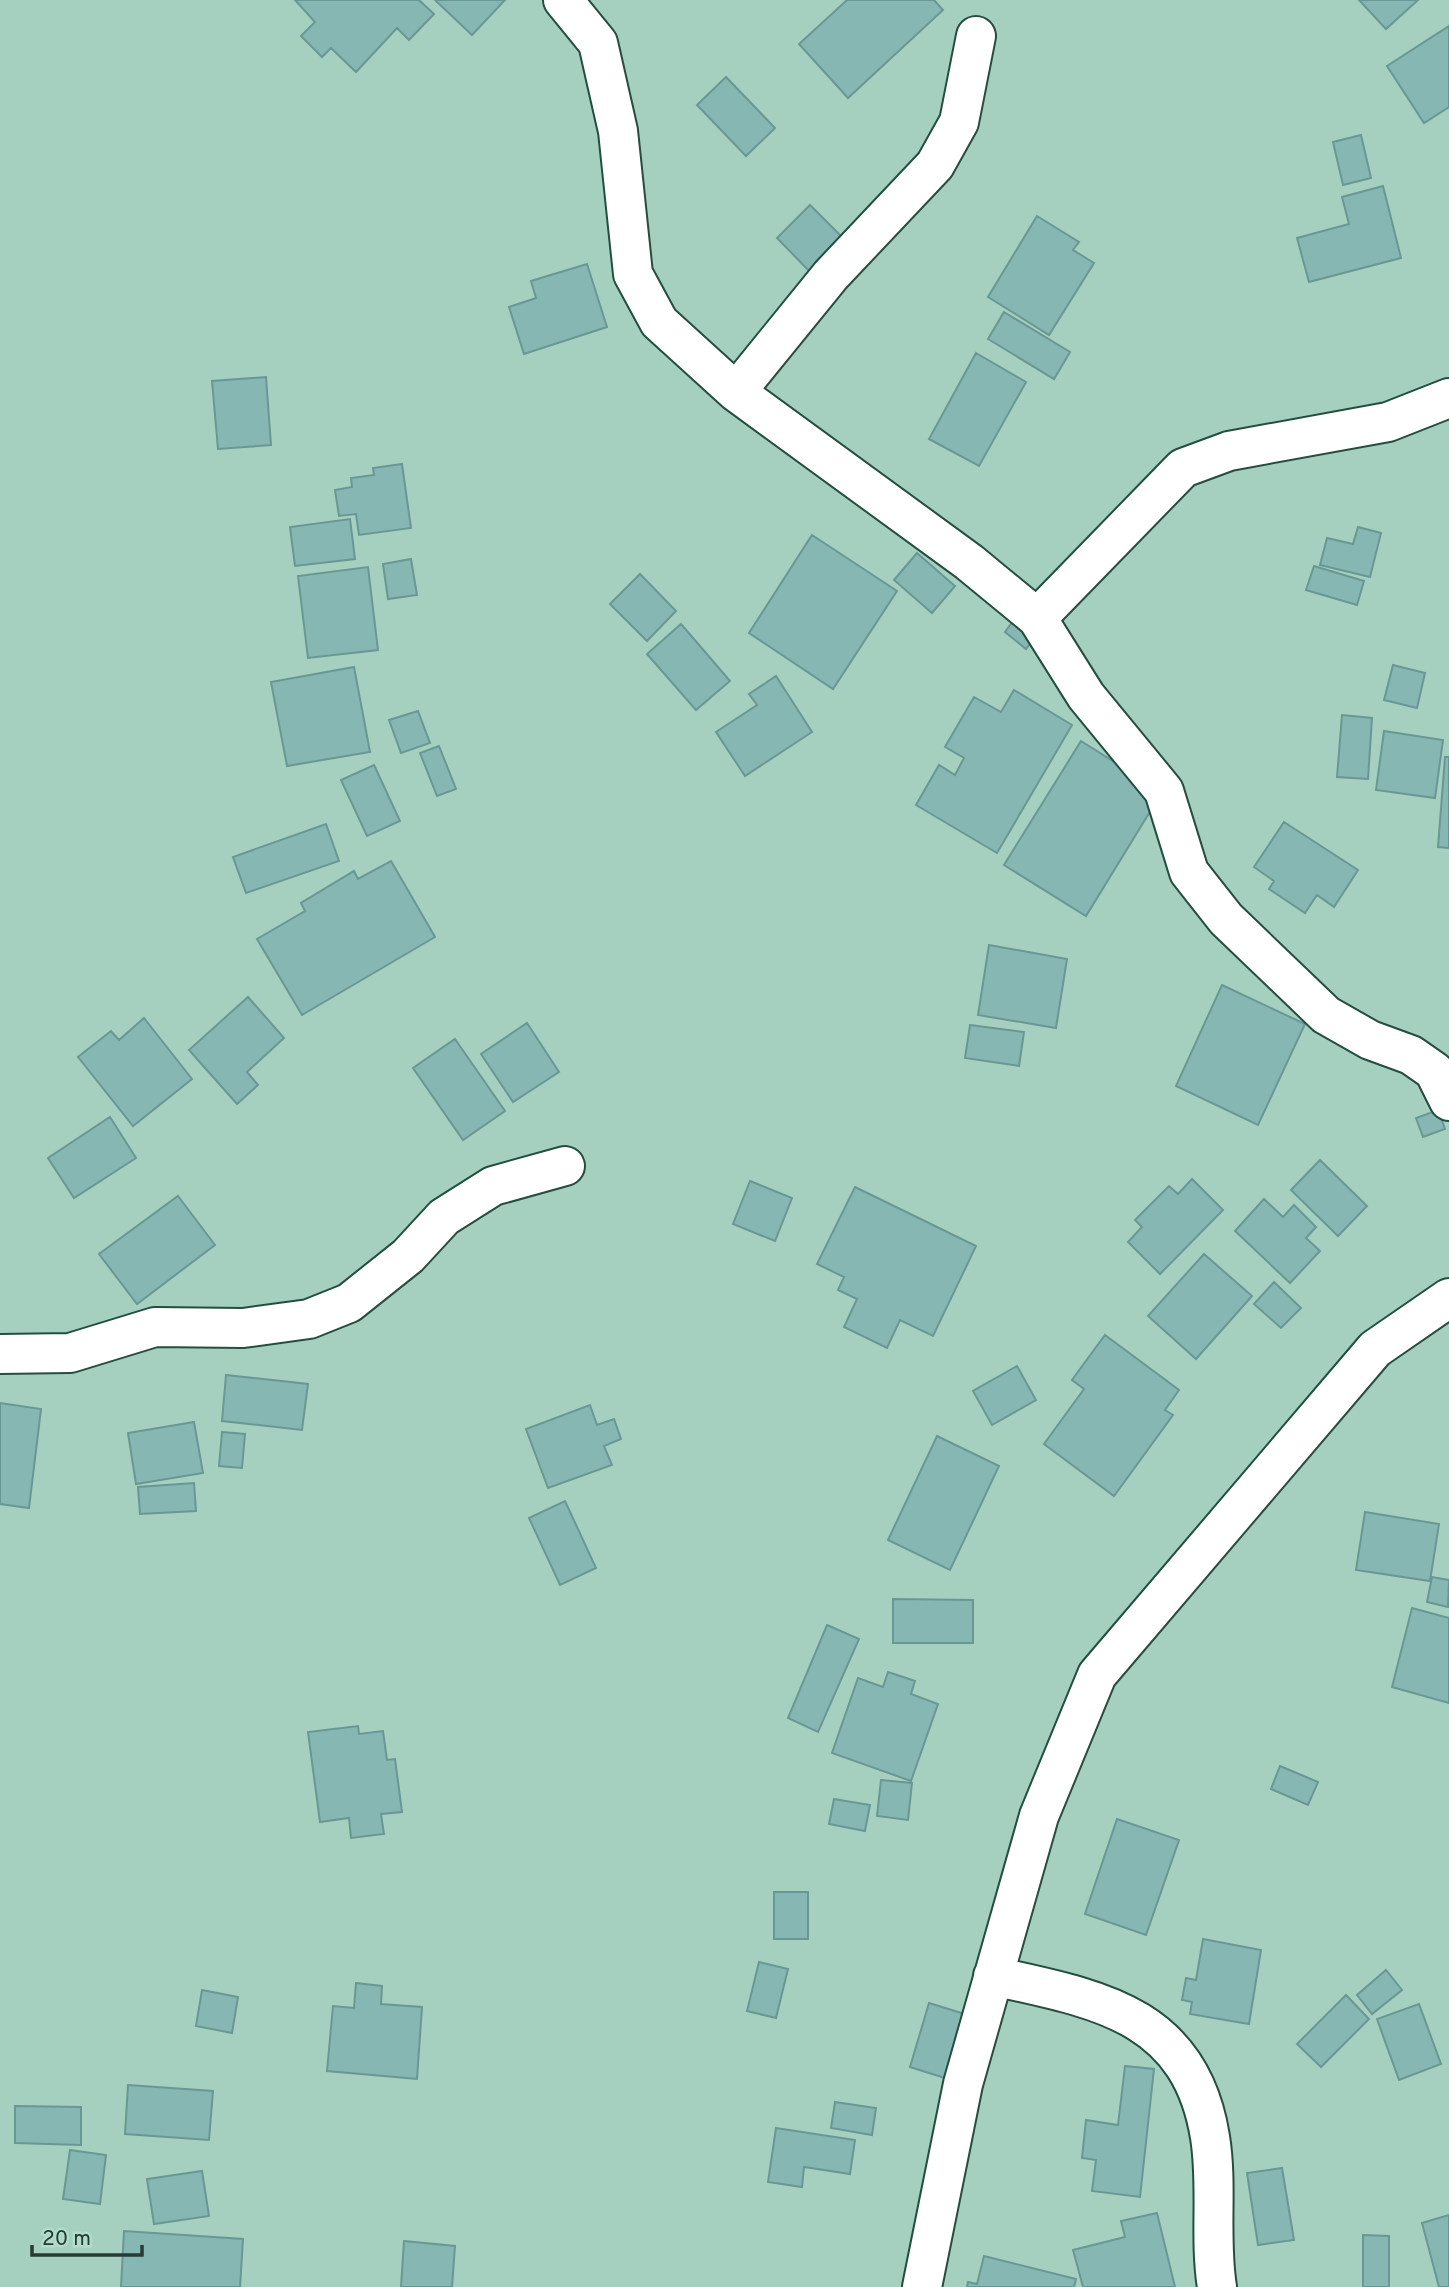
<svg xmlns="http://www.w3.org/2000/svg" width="1449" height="2287" font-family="Overpass,sans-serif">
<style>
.building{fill:#87b7b3;stroke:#699894;stroke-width:2}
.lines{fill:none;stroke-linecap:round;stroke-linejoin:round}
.minor-casing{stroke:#254d40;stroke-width:42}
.minor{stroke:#fff;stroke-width:38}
</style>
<rect width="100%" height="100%" fill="#a5d0bf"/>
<path class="building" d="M 295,0 L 419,0 L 434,14 L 409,40 L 397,28 L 356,72 L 331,48 L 322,57 L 301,36 L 315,22 Z
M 435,0 L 505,0 L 472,35 Z
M 847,0 L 934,0 L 943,10 L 848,98 L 799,44 Z
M 1359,0 L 1418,0 L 1386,29 Z
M 1449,26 L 1449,107 L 1424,123 L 1387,66 Z
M 726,77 L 775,128 L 746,156 L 697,105 Z
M 1361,135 L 1371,178 L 1343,185 L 1333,142 Z
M 1383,186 L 1401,258 L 1309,282 L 1297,238 L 1349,224 L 1342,197 Z
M 810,205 L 847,242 L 813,275 L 777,238 Z
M 1037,216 L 1079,242 L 1073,250 L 1094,263 L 1049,335 L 988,297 Z
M 587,264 L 607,327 L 524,354 L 509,307 L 536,298 L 531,281 Z
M 1004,312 L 1070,352 L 1054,379 L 988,339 Z
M 976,353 L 1026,382 L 979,466 L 929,439 Z
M 266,377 L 271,445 L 218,449 L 212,381 Z
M 402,464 L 411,528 L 359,535 L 356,514 L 339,516 L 335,490 L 352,487 L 351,478 L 374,475 L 373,468 Z
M 350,519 L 355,559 L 295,566 L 290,527 Z
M 1358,527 L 1381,533 L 1370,577 L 1320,565 L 1327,538 L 1353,544 Z
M 812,535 L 897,591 L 833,689 L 749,633 Z
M 917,553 L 955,586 L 932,613 L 894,580 Z
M 411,559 L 417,595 L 388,599 L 383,564 Z
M 1314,566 L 1364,581 L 1357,605 L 1306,590 Z
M 368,567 L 378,650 L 308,658 L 298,576 Z
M 640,574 L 676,611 L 647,641 L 610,604 Z
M 1016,617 L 1038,633 L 1026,649 L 1005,632 Z
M 681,624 L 730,681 L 696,710 L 647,654 Z
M 1393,665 L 1425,673 L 1417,708 L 1384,700 Z
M 354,667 L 370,752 L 287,766 L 271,682 Z
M 776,676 L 812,732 L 745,776 L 716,732 L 757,705 L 749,694 Z
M 1014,690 L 1072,725 L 997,853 L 916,805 L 939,765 L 955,775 L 964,758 L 945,747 L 974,697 L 1001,712 Z
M 418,711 L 430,743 L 401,753 L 389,720 Z
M 1342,715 L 1372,718 L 1368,779 L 1337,777 Z
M 1384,731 L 1443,740 L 1435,798 L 1376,790 Z
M 1081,741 L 1162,792 L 1086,916 L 1004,865 Z
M 439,746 L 456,789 L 437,796 L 420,753 Z
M 1445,757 L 1449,757 L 1449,848 L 1438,847 Z
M 374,765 L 400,821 L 367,836 L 341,780 Z
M 1284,822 L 1358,870 L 1334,907 L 1317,895 L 1305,913 L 1269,889 L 1274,881 L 1254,867 Z
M 326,824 L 339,861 L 246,893 L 233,857 Z
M 391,861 L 435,937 L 302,1015 L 257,939 L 305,911 L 301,903 L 354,871 L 358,879 Z
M 989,945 L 1067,959 L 1056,1028 L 978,1015 Z
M 1222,985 L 1305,1024 L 1258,1125 L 1176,1086 Z
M 248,997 L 284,1038 L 247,1072 L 258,1085 L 237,1104 L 189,1050 Z
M 144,1018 L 192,1079 L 133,1126 L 78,1057 L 111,1031 L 119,1040 Z
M 527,1023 L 559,1072 L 513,1102 L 481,1054 Z
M 970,1025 L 1024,1032 L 1019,1066 L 965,1058 Z
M 455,1039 L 505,1111 L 463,1140 L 413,1068 Z
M 1438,1110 L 1445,1129 L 1423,1137 L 1416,1118 Z
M 110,1117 L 136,1158 L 74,1198 L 48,1158 Z
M 1320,1160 L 1367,1206 L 1338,1236 L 1291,1190 Z
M 1192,1179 L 1223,1210 L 1160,1274 L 1128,1242 L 1142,1227 L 1135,1220 L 1169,1186 L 1178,1194 Z
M 750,1181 L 792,1198 L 775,1241 L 733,1224 Z
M 855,1187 L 976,1246 L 933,1336 L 900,1320 L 887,1348 L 844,1327 L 857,1299 L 838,1290 L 844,1277 L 817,1264 Z
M 178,1196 L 215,1245 L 137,1304 L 99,1254 Z
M 1264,1199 L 1283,1217 L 1294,1205 L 1316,1227 L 1306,1238 L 1320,1251 L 1290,1283 L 1235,1231 Z
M 1204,1254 L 1252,1296 L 1196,1359 L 1148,1316 Z
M 1274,1282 L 1301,1308 L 1281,1328 L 1254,1304 Z
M 1105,1335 L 1179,1390 L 1165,1410 L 1173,1415 L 1114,1496 L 1044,1444 L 1084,1389 L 1072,1380 Z
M 1017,1366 L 1036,1400 L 992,1425 L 973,1391 Z
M 226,1375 L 308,1384 L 302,1430 L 222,1421 Z
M 0,1403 L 41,1409 L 29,1508 L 0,1504 Z
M 590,1405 L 597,1425 L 614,1419 L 621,1439 L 604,1446 L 612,1465 L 548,1488 L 526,1429 Z
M 194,1422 L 203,1473 L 136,1484 L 128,1433 Z
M 222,1432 L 245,1434 L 242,1468 L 219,1466 Z
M 937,1436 L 999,1466 L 950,1570 L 888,1540 Z
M 194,1483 L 196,1511 L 140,1514 L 138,1487 Z
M 565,1501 L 596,1568 L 560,1585 L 529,1518 Z
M 1365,1512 L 1439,1524 L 1430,1581 L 1356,1570 Z
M 1432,1577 L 1449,1580 L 1448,1607 L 1427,1602 Z
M 893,1599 L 973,1600 L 973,1643 L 893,1643 Z
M 1412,1608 L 1449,1618 L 1449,1703 L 1392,1687 Z
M 827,1625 L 859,1639 L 818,1732 L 788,1718 Z
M 888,1672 L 915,1681 L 911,1694 L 938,1704 L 911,1781 L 832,1753 L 858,1678 L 883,1687 Z
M 358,1726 L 359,1734 L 383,1731 L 387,1760 L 395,1759 L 402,1812 L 381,1814 L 384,1834 L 351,1838 L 349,1818 L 320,1822 L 308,1732 Z
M 1280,1766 L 1318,1782 L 1308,1805 L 1271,1789 Z
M 881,1780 L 912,1783 L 908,1820 L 877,1816 Z
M 834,1799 L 870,1805 L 865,1831 L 829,1824 Z
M 1117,1819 L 1179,1840 L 1146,1935 L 1085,1914 Z
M 774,1892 L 808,1892 L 808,1939 L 774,1939 Z
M 1203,1939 L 1261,1950 L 1249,2024 L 1190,2014 L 1192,2002 L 1182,2000 L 1186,1978 L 1196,1980 Z
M 759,1962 L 788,1969 L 776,2018 L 747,2011 Z
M 1386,1970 L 1402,1990 L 1372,2014 L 1357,1995 Z
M 356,1983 L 382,1986 L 381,2004 L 422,2007 L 417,2079 L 327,2071 L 333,2006 L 354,2008 Z
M 202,1990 L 238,1997 L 232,2033 L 196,2026 Z
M 1346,1995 L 1369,2019 L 1321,2067 L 1297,2044 Z
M 929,2003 L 968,2015 L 948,2079 L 910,2067 Z
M 1419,2004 L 1441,2064 L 1399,2080 L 1377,2019 Z
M 1125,2066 L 1154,2069 L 1140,2197 L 1092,2191 L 1096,2160 L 1082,2158 L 1086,2120 L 1118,2125 Z
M 128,2085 L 213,2091 L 209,2140 L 125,2134 Z
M 835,2102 L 876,2108 L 872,2135 L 831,2128 Z
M 15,2106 L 81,2107 L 81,2145 L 15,2143 Z
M 776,2128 L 855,2140 L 850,2174 L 804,2167 L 802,2187 L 768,2182 Z
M 70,2150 L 106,2155 L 100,2204 L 63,2199 Z
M 1282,2168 L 1294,2240 L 1258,2245 L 1247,2173 Z
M 202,2171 L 209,2216 L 154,2224 L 147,2179 Z
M 1157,2213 L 1175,2287 L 1083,2287 L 1073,2250 L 1125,2237 L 1121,2221 Z
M 1449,2215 L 1449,2287 L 1439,2287 L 1422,2223 Z
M 124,2231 L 243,2239 L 240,2287 L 121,2287 Z
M 1363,2235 L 1389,2236 L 1389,2287 L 1363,2287 Z
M 404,2241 L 455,2246 L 452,2287 L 401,2287 Z
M 984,2256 L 1076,2279 L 1074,2287 L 967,2287 L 968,2282 L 977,2284 Z"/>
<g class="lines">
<defs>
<path id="minor" d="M 563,0 L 598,43 L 618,131 L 633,274 L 659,322 L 736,392 L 969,562 L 1037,618 L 1086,696 L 1164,791 L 1189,872 L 1226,919 L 1326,1015 L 1370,1040 L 1411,1055 L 1434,1071 L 1449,1101
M 736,392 L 831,275 L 935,165 L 959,122 L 976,36
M 1037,618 L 1183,468 L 1229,451 L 1388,422 L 1449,398
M 0,1354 L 70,1353 L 155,1327 L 243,1328 L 309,1319 L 349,1303 L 408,1256 L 444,1217 L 493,1186 L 565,1166
M 993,1976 C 1097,1999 1190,2013 1210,2137 C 1218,2186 1209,2238 1217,2287
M 922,2287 L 963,2084 L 1039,1816 L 1097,1675 L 1375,1349 L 1449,1298"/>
</defs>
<use href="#minor" class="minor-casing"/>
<use href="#minor" class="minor"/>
</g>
<path d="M32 2245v10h110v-10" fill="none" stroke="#283a33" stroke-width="3.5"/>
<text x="42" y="2245" font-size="21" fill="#283a33" stroke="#b1ddcc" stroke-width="5" paint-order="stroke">20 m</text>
</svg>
